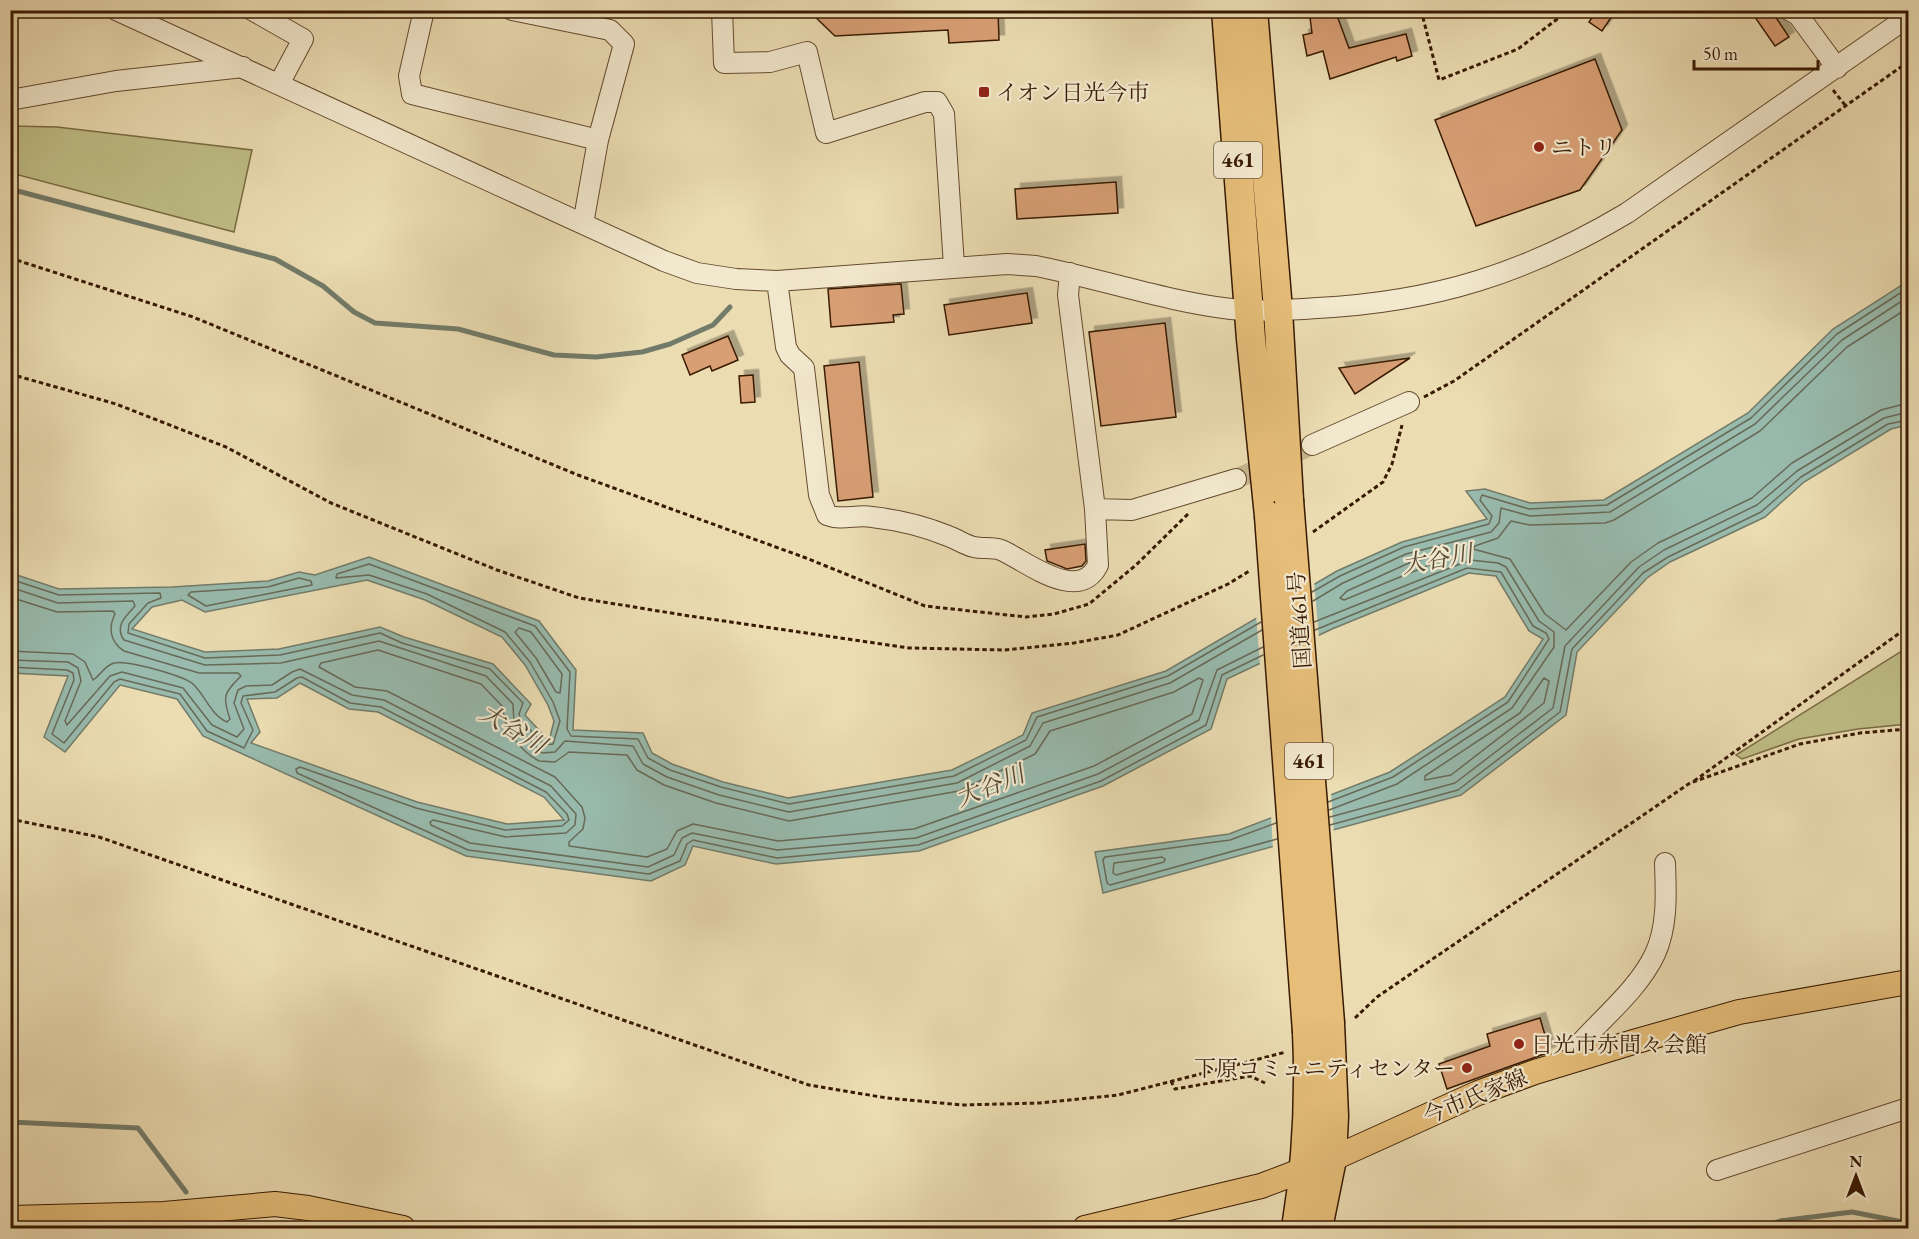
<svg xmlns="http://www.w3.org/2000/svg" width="1919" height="1239" font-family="'EB Garamond','Noto Serif JP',serif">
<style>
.green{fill:#bfbe87;stroke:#7c6c44;stroke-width:1.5}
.water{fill:#98bbae;stroke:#727b69;stroke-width:1.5;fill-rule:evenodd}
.pier{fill:#ebdcb2}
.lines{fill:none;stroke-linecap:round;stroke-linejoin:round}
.shore{stroke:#686a58;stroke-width:1.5}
.stream{stroke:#727b69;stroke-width:5}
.building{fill:#d89f75;stroke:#381a02;stroke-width:1.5;filter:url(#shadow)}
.minor-tunnel{stroke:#c7b58f;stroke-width:20;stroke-dasharray:20 10;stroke-linecap:butt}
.minor-casing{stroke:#654a2e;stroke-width:22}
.major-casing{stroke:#381a02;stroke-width:26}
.highway-casing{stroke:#381a02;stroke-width:31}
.path{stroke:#381a02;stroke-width:3;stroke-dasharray:4.5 3;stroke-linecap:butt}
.minor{stroke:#f2e8cd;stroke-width:20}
.major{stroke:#e6be79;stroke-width:24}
.highway{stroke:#e6be79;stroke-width:28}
.highway-bridge-casing{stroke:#381a02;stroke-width:31;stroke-linecap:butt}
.highway-bridge{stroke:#e6be79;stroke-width:28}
.poi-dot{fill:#8f2418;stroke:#f2e8cd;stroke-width:2}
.labels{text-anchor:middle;stroke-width:4.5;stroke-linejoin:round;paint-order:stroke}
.shield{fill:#f2e8cd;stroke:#70583f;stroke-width:1.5}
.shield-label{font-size:21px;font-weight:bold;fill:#381a02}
.poi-label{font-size:22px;fill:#381a02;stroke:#f2e8cd;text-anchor:start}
.street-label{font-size:22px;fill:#381a02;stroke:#f2e8cd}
.water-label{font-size:24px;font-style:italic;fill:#554a36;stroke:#f2e8cd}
</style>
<defs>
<filter id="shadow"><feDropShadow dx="5.5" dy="-5.5" stdDeviation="0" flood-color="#0004"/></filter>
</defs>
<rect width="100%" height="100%" fill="#ebdcb2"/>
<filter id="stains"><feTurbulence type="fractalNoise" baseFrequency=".00333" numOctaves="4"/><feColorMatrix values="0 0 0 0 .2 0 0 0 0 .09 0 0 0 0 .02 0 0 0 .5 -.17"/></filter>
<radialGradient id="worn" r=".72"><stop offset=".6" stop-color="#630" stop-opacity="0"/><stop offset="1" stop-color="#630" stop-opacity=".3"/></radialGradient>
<path class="green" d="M 10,126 L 57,127 L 252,150 L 234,232 L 11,173 Z
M 1908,647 L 1908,724 L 1858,729 L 1799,739 L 1742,759 L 1736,755 Z"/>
<path class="water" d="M 1908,281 L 1908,425 L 1891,429 L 1804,482 L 1765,517 L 1670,562 L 1647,578 L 1577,652 L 1566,715 L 1461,795 L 1103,893 L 1095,852 L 1229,834 L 1390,772 L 1505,697 L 1543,639 L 1529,631 L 1496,576 L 1469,573 L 1332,629 L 1227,679 L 1211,729 L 1103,786 L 919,851 L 776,864 L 693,846 L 685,865 L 651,881 L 466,856 L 203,736 L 177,699 L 120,685 L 65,752 L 44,737 L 68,676 L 11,673 L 11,573 L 59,589 L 172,587 L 268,581 L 299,572 L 315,575 L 369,557 L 539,621 L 576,670 L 573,730 L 643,733 L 652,753 L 672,764 L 723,782 L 788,798 L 952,770 L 1023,735 L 1032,713 L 1166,671 L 1337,571 L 1402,542 L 1487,519 L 1466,491 L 1485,489 L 1530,503 L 1604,500 L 1748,413 L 1833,329 ZM 367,580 L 425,600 L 502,637 L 525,665 L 548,705 L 554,721 L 549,741 L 525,715 L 531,704 L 493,664 L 404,637 L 380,627 L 279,649 L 205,652 L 132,629 L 152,607 L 182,600 L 205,612 ZM 300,683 L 349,709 L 378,712 L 544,797 L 564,820 L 507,824 L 417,802 L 251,743 L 260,732 L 247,699 L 277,698 Z"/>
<path class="pier" d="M 1314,580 L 1319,638 L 1260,666 L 1256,614 Z
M 1331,792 L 1334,833 L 1273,850 L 1271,815 Z"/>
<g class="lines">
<path class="shore" d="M 1908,308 L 1847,347 L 1760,431 L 1614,520 L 1605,523 L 1530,525 L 1511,521 L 1498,538 L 1475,546 L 1473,549 L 1510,559 L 1545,614 L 1566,630 L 1631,562 L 1658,543 L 1752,498 L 1792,463 L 1881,410 L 1908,403
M 1438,555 L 1441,558 L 1439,561 L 1344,600 L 1340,598 L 1347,591 L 1409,563 Z
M 299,578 L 311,581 L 312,585 L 206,606 L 188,595 L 191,592 L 268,587 Z
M 10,579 L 59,595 L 160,593 L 161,598 L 148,603 L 129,624 L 128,633 L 205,658 L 280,655 L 380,633 L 402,643 L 490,669 L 523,703 L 519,714 L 521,720 L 544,745 L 553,744 L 560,721 L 553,702 L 530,662 L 505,632 L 427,594 L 369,575 L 336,578 L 337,574 L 369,564 L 535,626 L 570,672 L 567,729 L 571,736 L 638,739 L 648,758 L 670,770 L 721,787 L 789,804 L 954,776 L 1026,740 L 1037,717 L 1168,676 L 1261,622
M 10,587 L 58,603 L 133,601 L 135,606 C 126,616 114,626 124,640 L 205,665 L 281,663 L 379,641 L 486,676 L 513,704 L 514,723 L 542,753 L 555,752 L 565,741 L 633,746 L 643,764 L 667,777 L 719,795 L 789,812 L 957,783 L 1030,746 L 1043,723 L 1170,683 L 1262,630
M 1312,592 L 1340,576 L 1404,547 L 1489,524 L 1492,516 L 1480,500 L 1482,495 L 1529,509 L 1607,505 L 1751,418 L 1837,334 L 1908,288
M 10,597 L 57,612 L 113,611 L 115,614 C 108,628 110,642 124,651 L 199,673 L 238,673 L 241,676 C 224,693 222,696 230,719 L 227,722 C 211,715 206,697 194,685 C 186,676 127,660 114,663 C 104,666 101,675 93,680 L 85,662 L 73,654 L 10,651
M 1313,601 L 1343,583 L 1406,554 L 1491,532 L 1499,523 L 1501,508 L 1530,516 L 1610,512 L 1755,424 L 1842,340 L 1908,297
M 1314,622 L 1470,560 L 1498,563 L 1506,567 L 1539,621 L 1554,632 L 1554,647 L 1512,708 L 1397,784 L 1329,810
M 519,628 L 531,632 L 562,674 L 560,693 L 556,692 L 536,658 L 515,632 Z
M 1315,630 L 1467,568 L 1501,572 L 1533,626 L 1546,633 L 1549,639 L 1508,702 L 1393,777 L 1328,802
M 378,650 L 481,684 L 503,707 C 503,728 520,751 539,761 L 555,762 L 569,752 L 627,755 L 637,770 L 664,785 L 716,803 L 789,821 L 959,791 L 1035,754 L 1050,731 L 1174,692 L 1199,678 L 1203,680 L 1192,714 L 1094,766 L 914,829 L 778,841 L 693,824 L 677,831 L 667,849 L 647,857 L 569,846 L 569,842 L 583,829 L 585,818 L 582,807 L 555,777 L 387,691 L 355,687 L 319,667 L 321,663 Z
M 10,660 L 68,662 L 78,668 L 81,681 L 65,721 L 67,725 L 110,676 L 122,672 L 183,688 L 212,725 L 237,737 L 244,729 L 234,703 L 238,690 L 246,686 L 272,685 L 292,672 L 300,669 L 352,695 L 384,700 L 551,786 L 576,814 L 575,825 L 566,833 L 506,837 L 433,820 L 430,822 L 431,825 L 470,843 L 648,867 L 674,855 L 682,838 L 692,833 L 777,850 L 916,838 L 1098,774 L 1199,720 L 1217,670 L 1263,647
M 10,667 L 67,670 L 73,673 L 74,680 L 52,734 L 64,743 L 114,682 L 120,679 L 180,694 L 207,731 L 244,748 L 253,730 L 241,703 L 243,696 L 275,692 L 297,678 L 302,677 L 350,703 L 381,707 L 546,792 L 567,814 L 569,820 L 562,826 L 505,830 L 416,808 L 300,767 L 296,769 L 297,773 L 468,850 L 649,874 L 680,861 L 687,844 L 693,840 L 777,858 L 918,845 L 1101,781 L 1206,725 L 1222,675 L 1263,655
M 1544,678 L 1549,681 L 1544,703 L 1451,775 L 1425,780 L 1425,776 L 1520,713 Z
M 1330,817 L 1455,783 L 1553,708 L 1565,646 L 1639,567 L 1664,550 L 1757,505 L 1797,471 L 1884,418 L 1908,412
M 1276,823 L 1230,840 L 1105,857 L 1103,860 L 1107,883 L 1110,885 L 1277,839
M 1330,825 L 1458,790 L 1560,712 L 1572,649 L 1643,573 L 1668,557 L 1761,512 L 1801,477 L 1888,424 L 1908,420
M 1162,857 L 1165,859 L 1164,862 L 1116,875 L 1113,873 L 1114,863 Z"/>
<path class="stream" d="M 10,189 L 275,259 L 323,286 L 354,312 L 375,323 L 458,329 L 554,355 L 596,357 L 642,352 L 670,344 L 713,325 L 730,307
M 10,1122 L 138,1128 L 186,1192
M 204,1217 L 213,1228
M 1761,1228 L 1780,1221 L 1852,1212 L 1908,1223"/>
</g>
<path class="building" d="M 808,10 L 998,10 L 999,40 L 949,43 L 948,30 L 835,36 Z
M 1309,10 L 1335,10 L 1349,48 L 1406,34 L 1412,56 L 1397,61 L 1396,57 L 1330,79 L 1323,51 L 1307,56 L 1303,35 L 1312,33 Z
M 1597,10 L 1616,10 L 1602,31 L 1589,22 Z
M 1750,10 L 1771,10 L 1789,37 L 1775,46 Z
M 1595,59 L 1622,130 L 1580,190 L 1476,226 L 1435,120 Z
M 1116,182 L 1118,213 L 1017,219 L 1015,189 Z
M 901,284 L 904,314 L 893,315 L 894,322 L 831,327 L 828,289 Z
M 1027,293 L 1032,323 L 949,335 L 944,305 Z
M 1165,323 L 1176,417 L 1101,426 L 1089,332 Z
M 728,336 L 738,360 L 712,371 L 710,366 L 690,375 L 682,355 Z
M 1410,358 L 1355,394 L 1339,368 Z
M 859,362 L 873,497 L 838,501 L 824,366 Z
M 753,375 L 755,402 L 741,403 L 739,376 Z
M 1085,544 L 1086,561 L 1082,566 L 1067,569 L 1047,561 L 1045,550 Z
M 1540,1018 L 1550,1052 L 1447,1089 L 1439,1064 L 1490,1046 L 1487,1034 Z"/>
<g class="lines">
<path class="minor-tunnel" d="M 1236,479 L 1312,445"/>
<defs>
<path id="minor" d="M 116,10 L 664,261 L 697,273 L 736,279 L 777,281 L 1007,264 L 1036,266 C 1101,279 1165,301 1231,309 C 1260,312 1289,310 1317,308 C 1435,302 1526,273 1627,213 L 1908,17
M 252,10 L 303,39 L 279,84
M 424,10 L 409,76 L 412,94 L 598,140
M 512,10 L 610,30 L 624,44 L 598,140 L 583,224
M 722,10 L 724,63 L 770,62 L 807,52 L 826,133 L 925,102 L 937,102 L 944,114 L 954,266
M 1789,10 L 1798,15 L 1837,68
M 10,100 L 116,81 L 243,67
M 777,281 L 786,347 L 790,355 L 804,368 L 819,495 L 827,515 C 842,521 857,514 872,517 C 899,520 924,526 948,536 C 957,539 965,545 974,547 C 982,549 993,547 1001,550 C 1025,560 1078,605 1098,565 L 1095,509 L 1068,295 L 1070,273
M 1312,445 L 1409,402
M 1095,509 L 1132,510 L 1236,479
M 1570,1061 L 1575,1049 C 1601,1019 1638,990 1655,954 C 1668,926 1666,892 1665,863
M 1717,1170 L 1908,1108"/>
<path id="major" d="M 10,1218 L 164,1214 L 275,1204 L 308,1208 L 403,1228
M 1085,1228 L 1261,1186 L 1332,1159 L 1478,1093 L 1535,1072 L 1630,1043 L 1739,1012 L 1908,982"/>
<path id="highway" d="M 1226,10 L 1251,339 L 1269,516
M 1253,10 L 1278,310 L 1289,500
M 1296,1228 C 1307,1162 1310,1099 1307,1032
M 1318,1228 L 1332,1159 L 1334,1116 L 1330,1023"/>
</defs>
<use href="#minor" class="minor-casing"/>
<use href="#major" class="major-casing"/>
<use href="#highway" class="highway-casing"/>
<path class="path" d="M 1421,10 L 1439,80 L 1518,49 L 1569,10
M 1833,90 L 1845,105
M 10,258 L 193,317 L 578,475 L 806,558 L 925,606 L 1026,617 L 1054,614 L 1089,604 L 1136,565 L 1190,512
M 10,374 L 116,404 L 226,447 L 331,503 L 497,570 L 579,598 L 683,615 L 909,648 L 1004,650 L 1074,643 L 1118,635 L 1228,584 L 1251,570
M 1424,397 L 1454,381 L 1908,62
M 1313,532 L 1383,482 L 1392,464 L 1402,425
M 1694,781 L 1908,627
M 10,819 L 99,837 L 809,1085 L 887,1098 L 962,1105 L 1040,1103 L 1118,1095 L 1286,1052
M 1355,1018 L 1377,997 L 1690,783 L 1800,744 L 1860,733 L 1908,729
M 1171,1081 L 1175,1089 L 1250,1076 L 1265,1083"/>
<use href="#minor" class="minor"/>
<use href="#major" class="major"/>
<use href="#highway" class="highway"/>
<defs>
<path id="highway-bridge" d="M 1289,500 L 1330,1023
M 1269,516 L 1307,1032"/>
</defs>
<use href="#highway-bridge" class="highway-bridge-casing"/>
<use href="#highway-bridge" class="highway-bridge"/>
</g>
<g class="poi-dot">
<rect x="978" y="86" width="12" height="12" rx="3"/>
<circle cx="1539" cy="147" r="6"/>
<circle cx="1519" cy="1044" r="6"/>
<circle cx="1467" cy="1068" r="6"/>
</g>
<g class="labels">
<g class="shield">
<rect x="1214" y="142" width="48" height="36" rx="4.5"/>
<rect x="1285" y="743" width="48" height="36" rx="4.5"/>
</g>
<g class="shield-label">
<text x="1238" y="167">461</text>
<text x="1309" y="768">461</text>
</g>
<g class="poi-label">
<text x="996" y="100">イオン日光今市</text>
<text x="1551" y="155">ニトリ</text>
<text x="1531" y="1052">日光市赤間々会館</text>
<text x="1455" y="1076" text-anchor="end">下原コミュニティセンター</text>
</g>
<g class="street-label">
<text transform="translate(1299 620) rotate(-94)" y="8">国道461号</text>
<text transform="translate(1475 1096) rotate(-22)" y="8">今市氏家線</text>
</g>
<g class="water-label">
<text transform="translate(1437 559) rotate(-10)" y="8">大谷川</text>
<text transform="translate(513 729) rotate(31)" y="8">大谷川</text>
<text transform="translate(990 786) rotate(-22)" y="8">大谷川</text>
</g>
</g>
<rect width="1919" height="1239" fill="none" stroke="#ebdcb2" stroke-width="36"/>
<rect x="12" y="12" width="1895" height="1215" fill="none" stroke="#381a02" stroke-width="3"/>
<rect x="18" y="18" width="1883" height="1203" fill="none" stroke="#381a02" stroke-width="1.5"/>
<g transform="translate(1856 1176)" stroke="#f2e8cd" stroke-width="4.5" paint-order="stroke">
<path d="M0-4.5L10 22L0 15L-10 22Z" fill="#381a02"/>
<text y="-9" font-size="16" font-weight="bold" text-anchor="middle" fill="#381a02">N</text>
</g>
<path d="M1694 60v9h124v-9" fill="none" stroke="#381a02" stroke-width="3"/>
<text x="1703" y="60" font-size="18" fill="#381a02" stroke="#f2e8cd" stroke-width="4.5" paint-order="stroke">50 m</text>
<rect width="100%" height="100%" filter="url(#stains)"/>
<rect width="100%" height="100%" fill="url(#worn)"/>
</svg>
